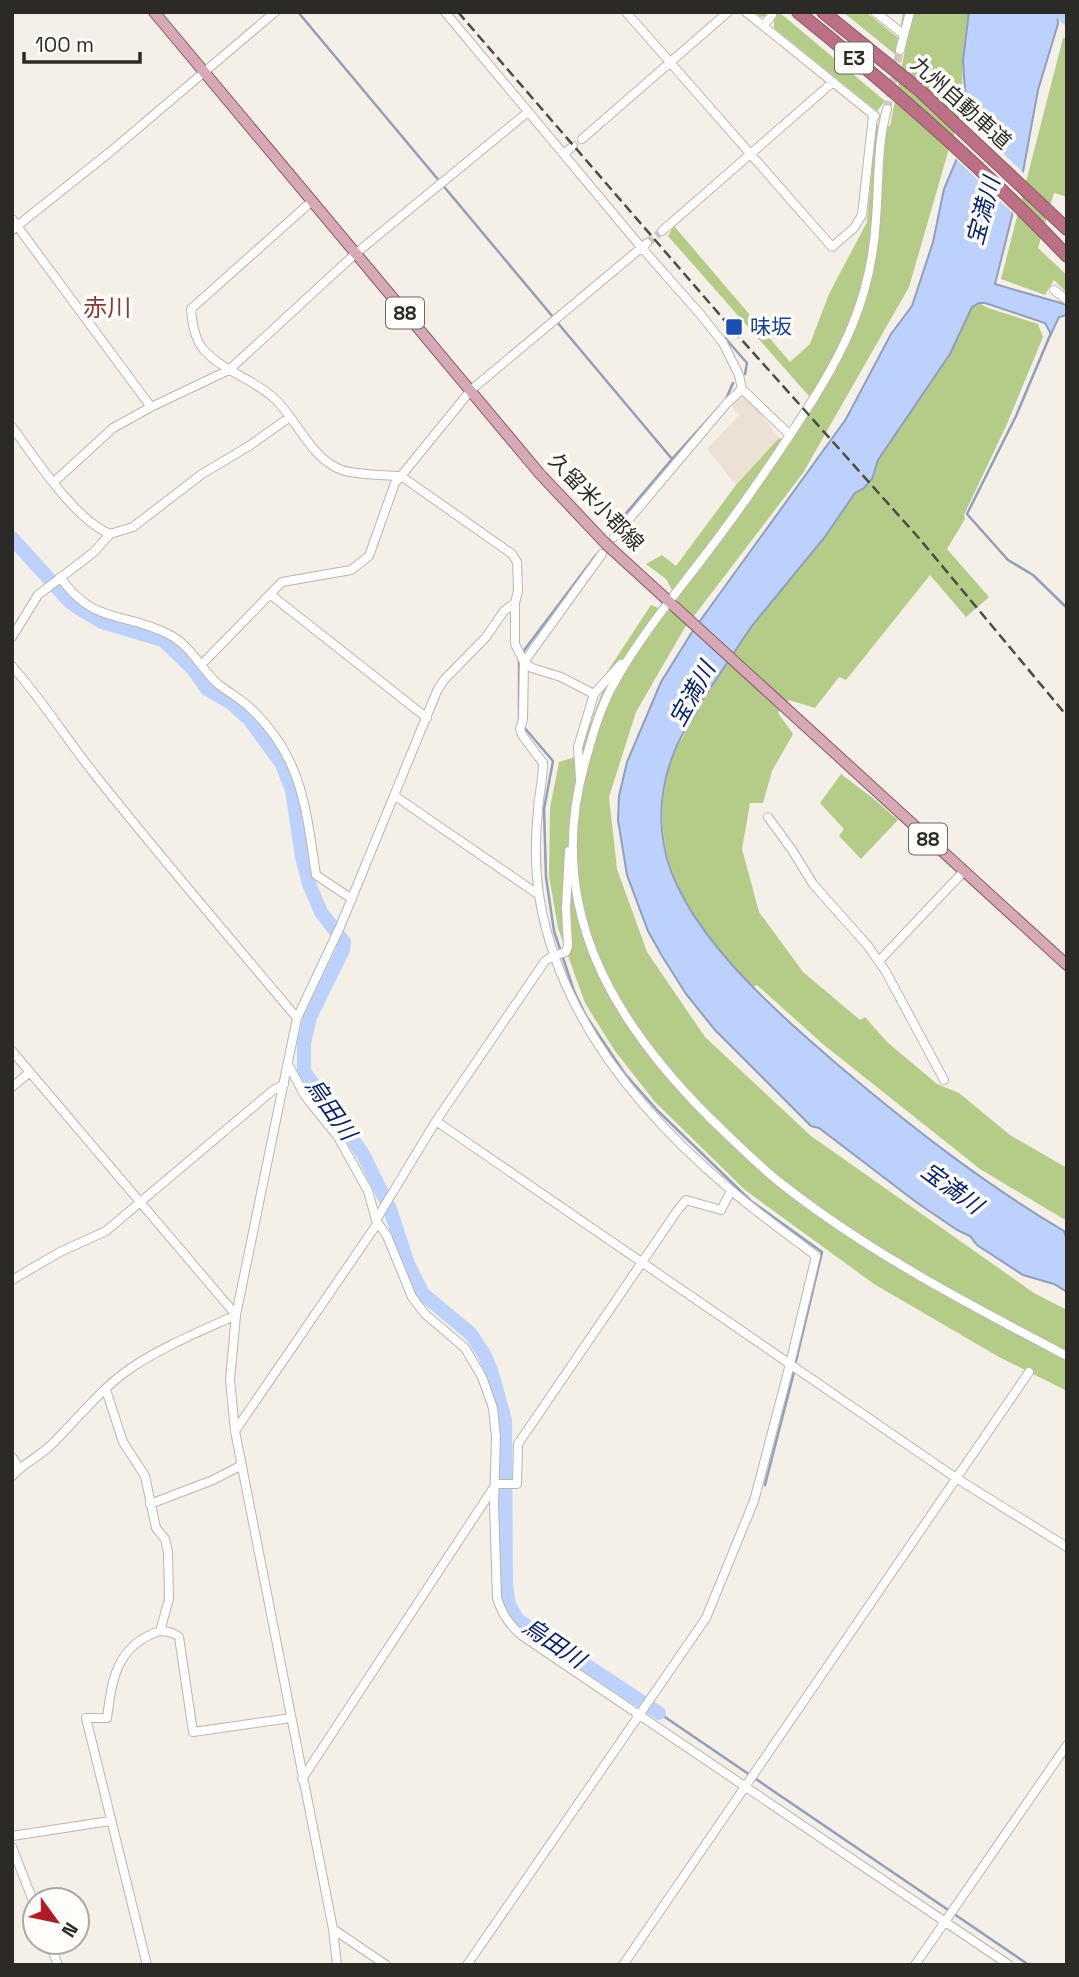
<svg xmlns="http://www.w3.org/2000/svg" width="1079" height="1977" font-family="'Space Grotesk','Noto Sans JP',sans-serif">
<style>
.built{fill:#ece1d3}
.green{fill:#b4cc87}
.water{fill:#bcd1fb;stroke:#919fbb;stroke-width:2}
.pier{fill:#f4efe7}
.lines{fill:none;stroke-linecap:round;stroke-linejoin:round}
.stream{stroke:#919fbb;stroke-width:2.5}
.river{stroke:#bcd1fb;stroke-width:14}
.minor-tunnel{stroke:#ccc8c1;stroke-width:8;stroke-dasharray:8 4;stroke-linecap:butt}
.minor-casing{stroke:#bbb6ae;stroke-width:10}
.major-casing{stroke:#8a5864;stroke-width:12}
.highway-casing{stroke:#8a5864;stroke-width:14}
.minor{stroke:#fff;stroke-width:8}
.major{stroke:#d7a9b6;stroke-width:10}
.highway{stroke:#bc7085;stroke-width:12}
.rail{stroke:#4e4b47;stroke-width:2.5;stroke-dasharray:10 5;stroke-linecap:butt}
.transit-dot{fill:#1a4fb4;stroke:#fffdf9;stroke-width:2.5}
.labels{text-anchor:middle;stroke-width:7;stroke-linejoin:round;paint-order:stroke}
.shield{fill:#fffdf9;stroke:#6b6966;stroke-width:2}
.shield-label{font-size:19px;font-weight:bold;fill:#2c2a27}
.street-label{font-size:21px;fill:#2c2a27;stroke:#fffdf9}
.transit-label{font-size:21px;fill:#164399;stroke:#fffdf9;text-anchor:start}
.water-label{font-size:23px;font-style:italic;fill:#05216d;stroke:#fffdf9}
.quarter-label{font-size:24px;fill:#843c39;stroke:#fffdf9}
</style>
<rect width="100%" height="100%" fill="#f4efe7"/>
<path class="built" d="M 738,395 L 750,400 L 779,438 L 736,485 L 707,449 L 739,415 L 729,403 Z"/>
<path class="green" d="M 755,12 L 779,12 L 885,101 L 877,111 L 774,28 L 774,14 L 761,17 Z
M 843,12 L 866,12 L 898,38 L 896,55 Z
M 903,12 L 969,12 L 963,61 L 961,116 L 948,152 L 909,287 L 803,473 L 684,629 L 636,712 L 609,797 L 617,869 L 647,952 L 705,1037 L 811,1136 L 1034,1293 L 1067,1310 L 1067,1391 L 999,1357 L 874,1284 L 745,1190 L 655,1102 L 615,1051 L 585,1003 L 558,928 L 549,876 L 550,808 L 559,762 L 578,756 L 603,690 L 605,675 L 651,605 L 668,612 L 678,601 L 666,579 L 646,564 L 662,555 L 676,566 L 736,485 L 779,438 L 789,443 L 815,403 L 668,236 L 674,226 L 790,362 L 810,344 L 829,294 L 867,222 L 876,125 L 890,126 L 907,40 L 901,24 Z
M 1063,38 L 1067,38 L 1067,197 L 1054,193 L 1038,248 L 1067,275 L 1067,293 L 1054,280 L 1045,295 L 1001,279 Z
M 979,303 L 988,308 L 1038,324 L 1043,337 L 1006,426 L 964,515 L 965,519 L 947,549 L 989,597 L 966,617 L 930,575 L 846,680 L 839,677 L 815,708 L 789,700 L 778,713 L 793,734 L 772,771 L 763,803 L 750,803 L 742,849 L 759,912 L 803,972 L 860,1020 L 865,1017 L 887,1042 L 937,1084 L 959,1093 L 1010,1135 L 1067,1168 L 1067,1221 L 980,1169 L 824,1045 L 757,985 L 753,987 C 692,924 642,855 671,763 C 677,742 692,726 699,705 L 751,627 L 824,538 L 855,493 L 864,488 L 872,479 L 878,460 L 950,354 L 972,307 Z
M 841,774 L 874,799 L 898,820 L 861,859 L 839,836 L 844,829 L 820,803 Z"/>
<path class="water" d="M 969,12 L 1057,12 L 1058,24 L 1038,90 L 1023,172 L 995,284 L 1064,304 L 1067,306 L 1067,315 L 1059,317 L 1051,334 L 1045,323 L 985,303 L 979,303 L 972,307 L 950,354 L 878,460 L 872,479 L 864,488 L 855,493 L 824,538 L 751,627 L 699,705 C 695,718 687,726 681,737 C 664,770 657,809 664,845 C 678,928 777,1012 838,1065 C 910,1126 983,1183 1064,1231 L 1067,1241 L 1067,1292 L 1054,1284 L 1023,1275 L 977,1245 L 970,1236 L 957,1230 L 916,1202 L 819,1128 L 811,1126 L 715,1030 L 686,994 L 662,956 L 648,931 L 627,875 L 618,820 L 619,796 L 627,762 L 661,682 L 692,632 L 846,419 L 891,334 L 912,306 L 933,242 L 944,189 L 958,156 L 967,119 L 963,61 Z"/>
<path class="pier" d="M 964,117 L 1026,175 L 1016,216 L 954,157 Z"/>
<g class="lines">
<path class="stream" d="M 298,12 L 553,317
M 557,322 L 672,459 L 618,523
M 1051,333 L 1016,416 L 967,514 L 1008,560 L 1033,575 L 1067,608
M 725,338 L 747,363 L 745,374
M 726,399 L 733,383
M 672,459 L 719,407
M 522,653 L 596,555
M 519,721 L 519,659
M 523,726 L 553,761 L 544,809 L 546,877 L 554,931 L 574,991 L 586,1016 L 625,1074 L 658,1111 L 751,1201 L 822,1252 L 796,1361
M 765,1485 L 794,1372
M 659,1713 L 1029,1965"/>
<path class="river" d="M 1060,12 L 1067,18
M 12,538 L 69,601 L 80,609 L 102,622 L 163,640 L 193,669 L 207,689 L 231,703 L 249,719 L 282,764 L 292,790 L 302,857 L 309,884 L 321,912 L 344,942 L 343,950 L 310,1017 L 304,1043 L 304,1071 L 363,1154 L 390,1209 L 408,1264 L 423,1294 L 471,1334 L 484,1354 L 491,1370 L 505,1420 L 506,1585 L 509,1605 L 518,1620 L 659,1713"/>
<path class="minor-tunnel" d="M 887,109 L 900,50
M 647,243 L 662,231"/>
<defs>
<path id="minor" d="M 445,12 L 641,247 L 701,315 L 723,343 L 739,375 L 742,389 L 727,403 L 614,537
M 626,12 L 832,247 L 854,228 L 862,215 L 873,116
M 746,12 L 875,116
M 875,12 L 903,34
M 764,25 L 772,15
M 900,50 L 910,12
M 887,109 C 877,144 879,183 876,219 C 874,255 866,292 852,326 C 835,367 810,405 786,441 C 758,483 730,523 699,563 C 669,602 637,641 613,685 C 599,710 592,738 584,766 C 545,908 612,1020 709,1117 C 731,1138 754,1161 778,1181 C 866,1251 968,1304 1067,1356
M 582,139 L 728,12
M 564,154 L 573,146
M 312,201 L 191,309 C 192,323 195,340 204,350 C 224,372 254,379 275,399 C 298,421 311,459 342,470 C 355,475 386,475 401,476
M 12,219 L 151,407
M 12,230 L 110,152 L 275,12
M 662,231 L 833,82
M 1054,290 L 1067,300
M 742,389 L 790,435
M 12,427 C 36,459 74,519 110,534
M 54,482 L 113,428 L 151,407 L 229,370 L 355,254 L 528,112
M 60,577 C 94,626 125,611 170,635 C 191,646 201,669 218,684 C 228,692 239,698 248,706 C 302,755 306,808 316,875 L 352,899
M 271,595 L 427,718
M 515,603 L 515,644 L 524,662 L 532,668 L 561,677 L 594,694 L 621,664
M 12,637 L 38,595 L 94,552 L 110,534 L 133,527 L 202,474 L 249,446 L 290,417
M 201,665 L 282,582 L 351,570 L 369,556 L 395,483 L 401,476
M 12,666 C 43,701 67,740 96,776 C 161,858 230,938 297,1018
M 580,779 L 578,747 L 594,694
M 395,796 L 539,895
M 768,817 L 792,850 L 813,884 L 868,946 L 886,972 L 944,1080
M 879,961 L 964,871
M 12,1051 L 236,1315 C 201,1331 164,1346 131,1368 C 100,1389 77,1420 50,1446 C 38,1457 23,1464 12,1476
M 288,1064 L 305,1096 L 338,1137 L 368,1191 L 376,1220 L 387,1236 L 412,1297 L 425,1314 L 465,1348 L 482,1377 L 493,1408 L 496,1437 L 494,1504 L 497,1598 C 502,1614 509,1624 521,1635 L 1009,1965
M 12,1087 L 30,1072
M 436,1121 L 956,1478 L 1067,1547
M 376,1220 L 436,1121 L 545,961 L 553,956 L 566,952 L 568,946 L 566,908 L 569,851
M 12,1280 L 60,1252 L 106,1231 L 272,1091 L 284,1084
M 106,1390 L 123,1442 L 145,1476 L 156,1528 L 165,1539 L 168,1552 L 169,1599 L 160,1631
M 235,1431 L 377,1224
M 12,1457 L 19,1468
M 496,1484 L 517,1484 L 518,1444 L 677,1211 L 686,1200 L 721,1210 L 731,1191
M 150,1504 L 213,1480 L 242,1465
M 302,1779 L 494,1487
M 12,1836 L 110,1821
M 12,1847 L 35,1906
M 333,1929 L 386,1965
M 49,1942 L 58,1965
M 147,1965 L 86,1718 L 107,1718 C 112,1680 116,1649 154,1633 C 162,1630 172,1631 179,1637 L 193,1732 L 291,1718
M 337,1965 L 333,1929 L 235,1431 L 230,1380 L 236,1315 L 297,1018 L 340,927 L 437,691 L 444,680 L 486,637 L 504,611 L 515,603 L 518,591 L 517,562 L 512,554 L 401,476 L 471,390 L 647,243
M 467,1965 L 706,1618 L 754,1501 L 790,1364 L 816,1256 C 788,1234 758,1214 732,1191 C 640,1114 558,1016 539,895 C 535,867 535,838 538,810 C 539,794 543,779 543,763 L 522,735 L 520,729 L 523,719 L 524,662 L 602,554
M 623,1965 L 1029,1372
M 915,1965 L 1067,1745"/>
<path id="major" d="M 154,12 L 540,474 L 606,544 L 1067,965"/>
<path id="highway" d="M 798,12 C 892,88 984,168 1067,256
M 823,12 L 918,89 L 1067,229"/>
</defs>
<use href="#minor" class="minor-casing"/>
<use href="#major" class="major-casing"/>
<use href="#highway" class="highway-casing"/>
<use href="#minor" class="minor"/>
<use href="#major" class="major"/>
<use href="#highway" class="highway"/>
<path class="rail" d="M 458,12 L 732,329 L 918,537 L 1067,716"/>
</g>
<rect class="transit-dot" x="725" y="318" width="18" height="18" rx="3.5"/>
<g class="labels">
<g class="shield">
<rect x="835" y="42.5" width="38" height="31" rx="5"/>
<rect x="386" y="297.5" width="38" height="31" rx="5"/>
<rect x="909" y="823.5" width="38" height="31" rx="5"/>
</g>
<g class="shield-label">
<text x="854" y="65">E3</text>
<text x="405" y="320">88</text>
<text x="928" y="846">88</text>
</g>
<g class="street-label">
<text transform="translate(961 103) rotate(42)" y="7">九州自動車道</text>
<text transform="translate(596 502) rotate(46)" y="7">久留米小郡線</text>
</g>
<g class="transit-label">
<text x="750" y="334">味坂</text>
</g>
<g class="water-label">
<text transform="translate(983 211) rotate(-75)" y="8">宝満川</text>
<text transform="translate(692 694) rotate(-61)" y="8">宝満川</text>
<text transform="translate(331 1109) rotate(55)" y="8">烏田川</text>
<text transform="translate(952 1188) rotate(36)" y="8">宝満川</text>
<text transform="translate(554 1643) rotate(34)" y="8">烏田川</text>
</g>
<g class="quarter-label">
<text x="107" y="316">赤川</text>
</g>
</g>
<rect width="1079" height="1977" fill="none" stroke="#2c2a27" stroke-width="28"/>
<g transform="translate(56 1921) rotate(123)"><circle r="33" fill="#fffdf9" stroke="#aba9a5" stroke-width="2"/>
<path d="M0-5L12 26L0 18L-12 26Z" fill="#b01d27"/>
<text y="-10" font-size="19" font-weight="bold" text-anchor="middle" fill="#2c2a27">N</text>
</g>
<path d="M24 52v10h116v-10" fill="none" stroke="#2c2a27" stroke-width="3.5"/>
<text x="35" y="52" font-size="21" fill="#2c2a27" stroke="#fffdf9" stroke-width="5" paint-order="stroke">100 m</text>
</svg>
